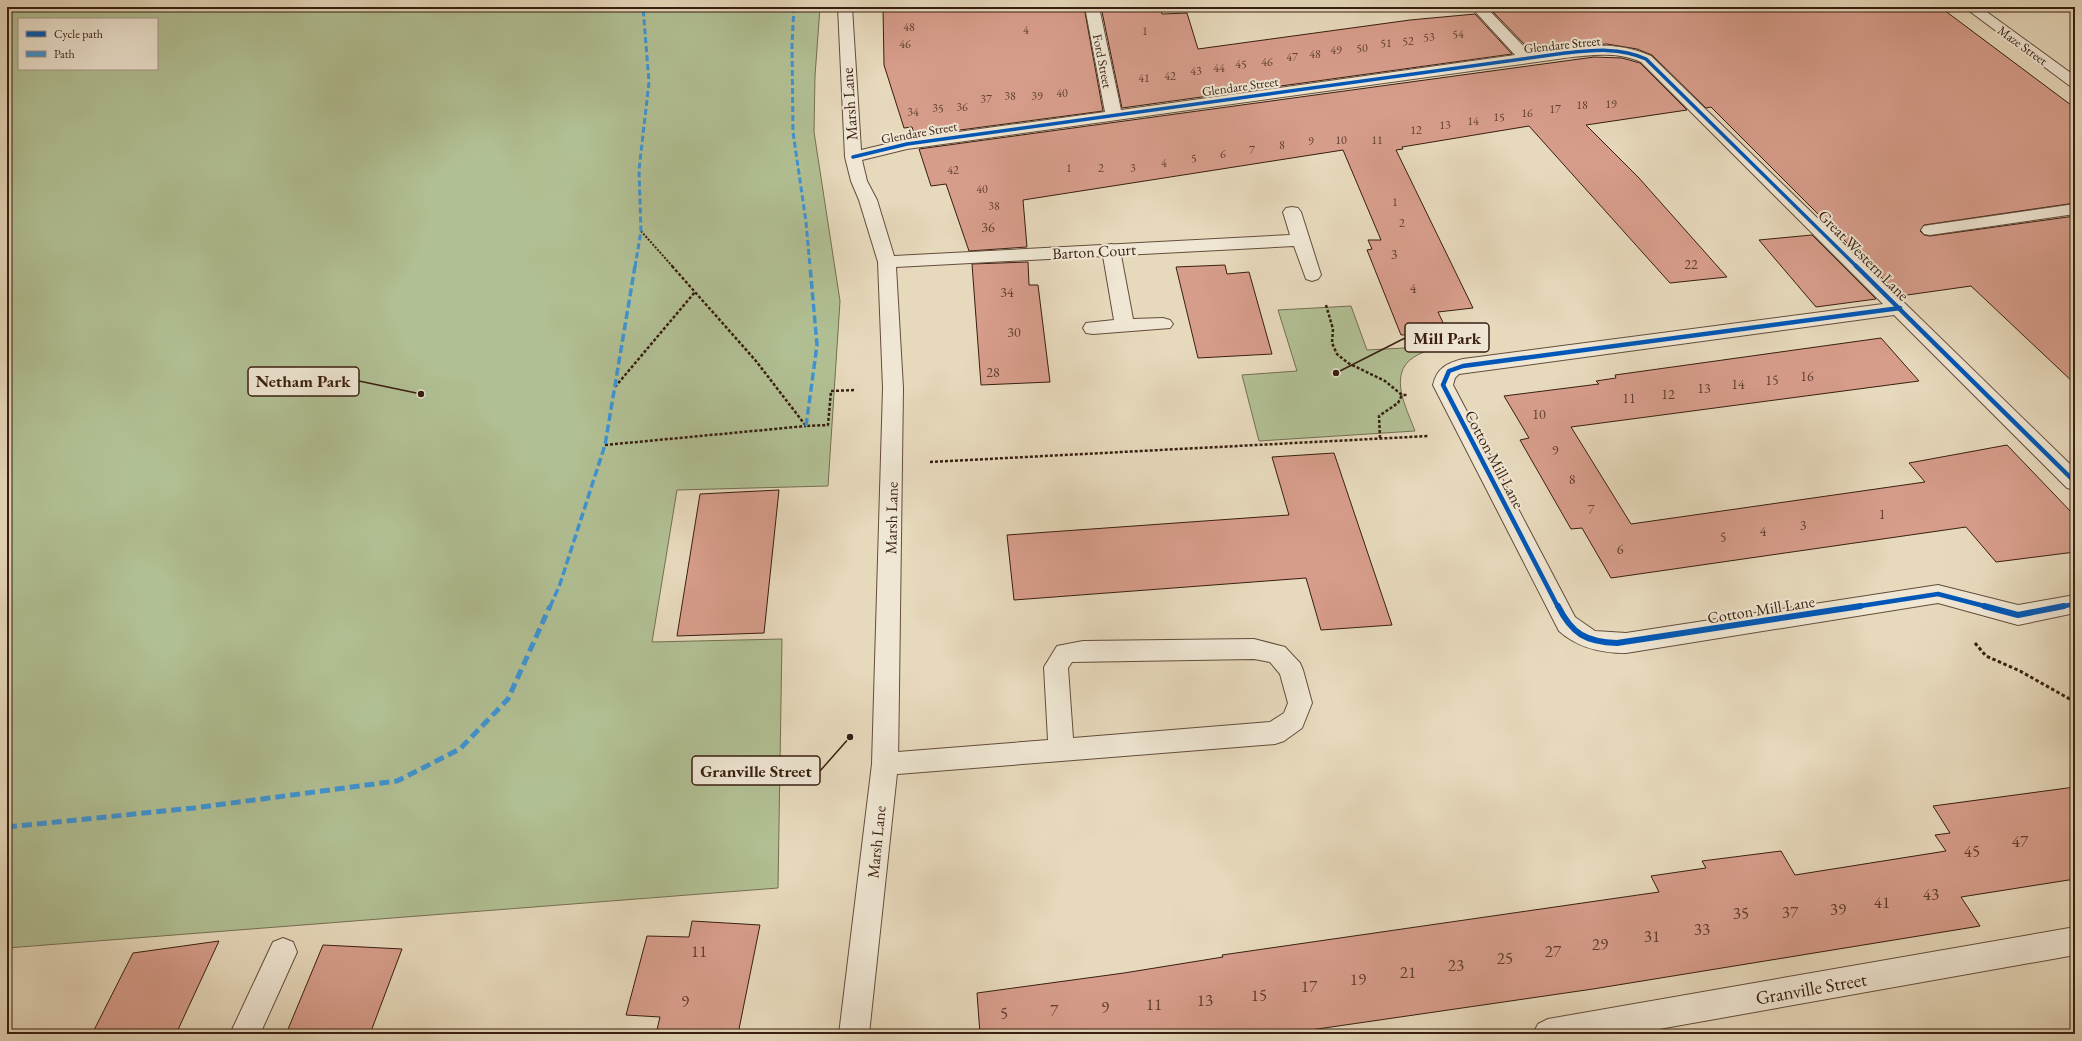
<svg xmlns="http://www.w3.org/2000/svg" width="2082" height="1041" font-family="'EB Garamond',serif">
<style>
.green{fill:#b1c094;stroke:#746f52;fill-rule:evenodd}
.building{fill:#d79d8b;stroke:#381e10}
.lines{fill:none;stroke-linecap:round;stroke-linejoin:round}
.service-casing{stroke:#644d3b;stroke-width:2}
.minor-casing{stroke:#644d3b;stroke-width:2}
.path-far2{stroke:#381e10;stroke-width:2;stroke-dasharray:2 1.5;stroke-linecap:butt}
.path-far1{stroke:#381e10;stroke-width:2.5;stroke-dasharray:3 2;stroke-linecap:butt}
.path{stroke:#381e10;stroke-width:3;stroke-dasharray:3.5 2.5;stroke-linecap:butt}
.service{fill:#efe6d3;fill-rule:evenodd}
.minor{fill:#efe6d3;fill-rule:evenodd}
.quiet-far2{stroke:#3e94d3;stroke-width:3;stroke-dasharray:6 3;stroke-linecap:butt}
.quiet-far1{stroke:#3e94d3;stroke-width:3.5;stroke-dasharray:8 3.5;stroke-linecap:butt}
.quiet{stroke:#3e94d3;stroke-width:5;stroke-dasharray:10 5;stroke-linecap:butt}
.cycleway-far2-casing{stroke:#efe6d3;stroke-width:5.5}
.cycleway-far1-casing{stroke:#efe6d3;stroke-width:7}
.cycleway-casing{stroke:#efe6d3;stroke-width:8}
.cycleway-far2{stroke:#0057b8;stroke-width:3.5}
.cycleway-far1{stroke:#0057b8;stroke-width:4.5}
.cycleway{stroke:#0057b8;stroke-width:6}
.labels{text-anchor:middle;stroke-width:4;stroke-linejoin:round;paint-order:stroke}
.far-number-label{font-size:12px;fill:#603e2f}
.far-street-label{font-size:13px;fill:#381e10;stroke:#efe6d3}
.number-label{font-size:14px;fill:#603e2f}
.street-label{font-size:16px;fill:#381e10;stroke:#efe6d3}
.near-number-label{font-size:17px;fill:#603e2f}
.near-street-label{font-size:19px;fill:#381e10;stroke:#efe6d3}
.leader{fill:none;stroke:#381e10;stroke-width:1.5}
.callout-dot{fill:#381e10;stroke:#efe6d3;stroke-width:1.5}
.callout{fill:#efe6d3;stroke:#381e10;stroke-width:1.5}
.callout-label{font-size:17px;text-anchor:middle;font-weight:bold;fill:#381e10}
</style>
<rect width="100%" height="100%" fill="#e7d9bc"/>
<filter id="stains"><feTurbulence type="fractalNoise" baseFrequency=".005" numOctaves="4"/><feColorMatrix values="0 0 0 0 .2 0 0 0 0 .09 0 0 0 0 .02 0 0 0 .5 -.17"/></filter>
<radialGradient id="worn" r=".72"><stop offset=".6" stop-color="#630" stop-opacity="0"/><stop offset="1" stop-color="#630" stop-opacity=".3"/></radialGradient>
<path class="green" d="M 7,7 L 820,7 L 815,76 L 814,132 L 840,301 L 828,486 L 677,490 L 652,642 L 782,639 L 778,888 L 7,948 ZM 19,19 L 157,19 L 157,69 L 19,69 Z
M 1351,306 L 1367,350 L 1440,346 C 1432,350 1421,352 1414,357 C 1387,374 1407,409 1415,431 L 1259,441 L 1242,375 L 1297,371 L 1278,310 Z"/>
<path class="building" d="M 883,7 L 1084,7 L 1103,111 L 915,136 L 912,127 L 904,128 L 884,65 Z
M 1101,7 L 1160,7 L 1162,14 L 1187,13 L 1198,49 L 1410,20 L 1475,14 L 1512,54 L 1122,108 Z
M 1540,7 L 1940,7 L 2075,108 L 2075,203 L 1924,225 L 1920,231 L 1924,235 L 1930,236 L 2075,216 L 2075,384 L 1971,286 L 1900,296 L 1711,107 L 1706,108 L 1652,55 L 1637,49 L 1607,44 L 1576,46 L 1531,51 L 1493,12 Z
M 1594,57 L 1622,58 L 1640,63 L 1687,110 L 1586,125 L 1639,178 L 1727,277 L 1670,283 L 1529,126 L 1402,147 L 1403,149 L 1396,150 L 1473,308 L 1438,312 L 1448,333 L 1401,335 L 1367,250 L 1372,249 L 1368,240 L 1381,240 L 1343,150 L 1023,200 L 1027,247 L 969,251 L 946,184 L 931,186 L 919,149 Z
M 1812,235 L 1876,299 L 1816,307 L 1759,240 Z
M 1028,262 L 1029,285 L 1038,285 L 1050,382 L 981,385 L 972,264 Z
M 1225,265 L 1227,274 L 1249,272 L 1272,354 L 1198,358 L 1176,267 Z
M 1881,338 L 1919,381 L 1571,427 L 1631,524 L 1925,482 L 1909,463 L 2007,445 L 2075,516 L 2075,552 L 1996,562 L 1966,527 L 1611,578 L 1582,528 L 1571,529 L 1520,440 L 1529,438 L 1504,396 L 1599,384 L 1596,381 L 1616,378 L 1615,375 Z
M 1334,453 L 1392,625 L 1321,630 L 1306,578 L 1014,600 L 1007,535 L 1289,515 L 1272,457 Z
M 779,490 L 764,633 L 677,636 L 700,494 Z
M 2075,787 L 2075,879 L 1961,897 L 1980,926 L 1593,989 L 1283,1034 L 980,1034 L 977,993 L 1124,973 L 1223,957 L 1222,955 L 1659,892 L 1651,876 L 1706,868 L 1702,861 L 1781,851 L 1795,875 L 1946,851 L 1935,835 L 1950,833 L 1933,806 Z
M 692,921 L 760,925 L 738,1034 L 656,1034 L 660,1017 L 626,1015 L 647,936 L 689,937 Z
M 219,941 L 176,1034 L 92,1034 L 133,953 Z
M 323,945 L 402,949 L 370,1034 L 286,1034 Z"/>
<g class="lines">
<defs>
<path id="service" d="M 1964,7 L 1980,7 L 2075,76 L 2075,88 L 2070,86 Z
M 2075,204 L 2075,214 L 1930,235 L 1924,234 L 1921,230 L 1924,226 L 1930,225 Z
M 1111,244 L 1117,246 L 1120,250 L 1133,319 L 1163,318 L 1170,320 L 1173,324 L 1170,328 L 1093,334 L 1086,333 L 1083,328 L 1086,323 L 1114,320 L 1102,250 L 1105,246 Z
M 1254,639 L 1285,647 L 1300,663 L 1303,670 L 1312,703 L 1302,728 L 1284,741 L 1275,744 L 885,775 L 876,772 L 872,764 L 876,756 L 885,753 L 1048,740 L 1044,667 L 1057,646 L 1083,641 ZM 1254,659 L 1270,662 L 1280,674 L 1288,703 L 1284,713 L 1270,722 L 1073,738 L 1068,668 L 1072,662 Z"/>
<path id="minor" d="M 838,7 L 852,7 L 861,150 L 907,139 L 1105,112 L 1085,7 L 1099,7 L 1121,110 L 1515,55 L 1471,7 L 1486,7 L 1530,53 C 1571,48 1613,38 1651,56 L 2075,469 L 2075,490 L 2067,488 L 1894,315 L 1459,374 L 1455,378 L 1453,385 L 1575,617 L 1595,631 L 1626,633 L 1938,585 L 2018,605 L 2075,595 L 2075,613 L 2018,625 L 1938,603 L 1626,653 C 1601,653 1578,648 1559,631 L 1433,385 C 1437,368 1447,363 1463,359 L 1883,304 L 1641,62 C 1616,51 1591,55 1565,58 L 907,149 L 862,160 L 867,181 L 877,200 L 894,256 L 1290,235 L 1283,212 L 1286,208 L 1292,207 L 1298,208 L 1301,212 L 1321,275 L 1318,279 L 1312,281 L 1306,279 L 1294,246 L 896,267 L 903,388 L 898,764 L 869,1034 L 839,1034 L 872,764 L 883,388 L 878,262 L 859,200 L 851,181 L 845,157 Z
M 2075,927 L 2075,955 L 1631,1034 L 1533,1034 L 1538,1024 L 1548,1019 Z
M 283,938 L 293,942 L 297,952 L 260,1034 L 230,1034 L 273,942 Z"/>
</defs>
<use href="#service" class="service-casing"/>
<use href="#minor" class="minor-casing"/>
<path class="path-far2" d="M 641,231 L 673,267"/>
<path class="path-far1" d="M 672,266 L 756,361 L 806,426 L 828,425 L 831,391 L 855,390
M 1326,305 L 1333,329 L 1332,343 L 1337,354 L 1348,363 L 1385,381 L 1402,395 L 1408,395
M 615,387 L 695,292
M 1380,438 L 1379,416 L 1398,403 L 1402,395
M 605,445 L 806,426
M 930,462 L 1429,436"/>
<path class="path" d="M 1975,643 L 1986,656 L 2020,671 L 2075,702"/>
<use href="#service" class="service"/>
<use href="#minor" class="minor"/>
<path class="quiet-far2" d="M 794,7 L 792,44 L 793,132 L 806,222 L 810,267
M 635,267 L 641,231 L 639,170 L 649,82 L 643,7"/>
<path class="quiet-far1" d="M 806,426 L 817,345 L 810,266
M 550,607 L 560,584 L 605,445 L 635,266"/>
<path class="quiet" d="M 7,827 L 194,808 L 397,781 L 460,749 L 508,699 L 550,606"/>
<defs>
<path id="cycleway-far2" d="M 853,157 L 907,144 L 1565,53 C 1593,50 1620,47 1646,59 L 1857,267"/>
<path id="cycleway-far1" d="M 1856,266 L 2075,482
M 1558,607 L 1443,385 L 1449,371 L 1463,366 L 1900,308
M 1854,607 L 1938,594 L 1988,607
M 2059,607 L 2075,604"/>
<path id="cycleway" d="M 1558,606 C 1572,634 1586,642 1617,643 L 1861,606
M 1984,606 L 2018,615 L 2064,606"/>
</defs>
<use href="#cycleway-far2" class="cycleway-far2-casing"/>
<use href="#cycleway-far1" class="cycleway-far1-casing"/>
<use href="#cycleway" class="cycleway-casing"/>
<use href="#cycleway-far2" class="cycleway-far2"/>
<use href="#cycleway-far1" class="cycleway-far1"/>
<use href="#cycleway" class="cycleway"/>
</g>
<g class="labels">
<g class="far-number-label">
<text x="909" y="31">48</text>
<text x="1026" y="34">4</text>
<text x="1145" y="35">1</text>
<text x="1458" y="38">54</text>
<text x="1429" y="41">53</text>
<text x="1408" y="45">52</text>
<text x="1386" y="47">51</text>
<text x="905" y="48">46</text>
<text x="1362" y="52">50</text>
<text x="1336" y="54">49</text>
<text x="1315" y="58">48</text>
<text x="1292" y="61">47</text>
<text x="1267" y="66">46</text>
<text x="1241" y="68">45</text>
<text x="1219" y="72">44</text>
<text x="1196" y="75">43</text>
<text x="1170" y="80">42</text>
<text x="1144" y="82">41</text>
<text x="1062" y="97">40</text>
<text x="1010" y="100">38</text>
<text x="1037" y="100">39</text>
<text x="986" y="103">37</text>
<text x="1611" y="108">19</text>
<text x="1582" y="109">18</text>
<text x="962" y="111">36</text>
<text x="938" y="112">35</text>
<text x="1555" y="113">17</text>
<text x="913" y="116">34</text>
<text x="1527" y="117">16</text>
<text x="1499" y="121">15</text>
<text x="1473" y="125">14</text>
<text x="1445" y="129">13</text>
<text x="1416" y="134">12</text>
<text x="1341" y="144">10</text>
<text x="1377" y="144">11</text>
<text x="1311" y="145">9</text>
<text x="1282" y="149">8</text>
<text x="1252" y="154">7</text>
<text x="1223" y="158">6</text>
<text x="1194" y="162">5</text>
<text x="1164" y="167">4</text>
<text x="1069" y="172">1</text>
<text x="1101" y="172">2</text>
<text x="1133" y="172">3</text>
<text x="953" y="174">42</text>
<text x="982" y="193">40</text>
<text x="1395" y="206">1</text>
<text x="994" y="210">38</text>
<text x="1402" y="227">2</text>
</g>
<g class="far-street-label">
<text transform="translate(1562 44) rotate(-6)" y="5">Glendare Street</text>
<text transform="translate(2023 45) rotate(36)" y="5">Maze Street</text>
<text transform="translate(1103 61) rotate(79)" y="5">Ford Street</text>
<text transform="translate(1240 86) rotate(-8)" y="5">Glendare Street</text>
<text transform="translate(919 132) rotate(-10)" y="5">Glendare Street</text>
</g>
<g class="number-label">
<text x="988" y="232">36</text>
<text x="1394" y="259">3</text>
<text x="1691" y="269">22</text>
<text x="1413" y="293">4</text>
<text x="1007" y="297">34</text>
<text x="1014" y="337">30</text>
<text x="993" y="377">28</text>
<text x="1807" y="381">16</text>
<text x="1772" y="385">15</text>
<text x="1738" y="389">14</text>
<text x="1704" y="393">13</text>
<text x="1668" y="399">12</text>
<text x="1629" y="403">11</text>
<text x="1539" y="419">10</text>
<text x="1555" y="455">9</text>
<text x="1572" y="484">8</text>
<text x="1591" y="514">7</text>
<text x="1882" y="519">1</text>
<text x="1803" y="530">3</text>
<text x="1763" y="536">4</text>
<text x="1723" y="542">5</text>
<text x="1620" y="554">6</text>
</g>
<g class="street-label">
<text transform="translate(849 104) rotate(-94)" y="6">Marsh Lane</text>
<text transform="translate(1094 251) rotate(-3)" y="6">Barton Court</text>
<text transform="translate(1864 255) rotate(45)" y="6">Great Western Lane</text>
<text transform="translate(1495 459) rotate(62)" y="6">Cotton Mill Lane</text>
<text transform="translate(891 518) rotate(-89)" y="6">Marsh Lane</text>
<text transform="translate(1761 609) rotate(-9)" y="6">Cotton Mill Lane</text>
<text transform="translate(876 842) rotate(-84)" y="6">Marsh Lane</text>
</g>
<g class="near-number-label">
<text x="2020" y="847">47</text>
<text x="1972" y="857">45</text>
<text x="1931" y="900">43</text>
<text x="1882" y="908">41</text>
<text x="1838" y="915">39</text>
<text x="1790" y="918">37</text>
<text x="1741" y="919">35</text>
<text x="1702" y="935">33</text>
<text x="1652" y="942">31</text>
<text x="1600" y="950">29</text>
<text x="699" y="957">11</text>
<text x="1553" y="957">27</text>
<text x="1505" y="964">25</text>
<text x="1456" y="971">23</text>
<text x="1408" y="978">21</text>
<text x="1358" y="985">19</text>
<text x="1309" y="992">17</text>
<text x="1259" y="1001">15</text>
<text x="1205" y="1006">13</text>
<text x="685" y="1007">9</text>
<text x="1154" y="1010">11</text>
<text x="1105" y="1013">9</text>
<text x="1054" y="1016">7</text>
<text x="1004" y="1019">5</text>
</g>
<g class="near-street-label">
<text transform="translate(1811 988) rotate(-10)" y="7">Granville Street</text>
</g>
</g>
<path class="leader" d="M1336 373L1405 338M421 394L359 381M850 737L820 771"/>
<g class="callout-dot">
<circle cx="1336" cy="373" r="4"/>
<circle cx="421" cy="394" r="4"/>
<circle cx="850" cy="737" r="4"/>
</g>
<g class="callout">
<rect x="1405" y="323" width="84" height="29" rx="4"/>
<rect x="248" y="367" width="111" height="29" rx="4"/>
<rect x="692" y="756" width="128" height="29" rx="4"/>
</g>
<g class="callout-label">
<text x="1447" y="344">Mill Park</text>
<text x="303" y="387">Netham Park</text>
<text x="756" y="777">Granville Street</text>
</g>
<rect width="2082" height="1041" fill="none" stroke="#e7d9bc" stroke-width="24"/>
<rect x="8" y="8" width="2066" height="1025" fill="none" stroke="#381e10" stroke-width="2"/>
<rect x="12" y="12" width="2058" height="1017" fill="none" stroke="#381e10"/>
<rect x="18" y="18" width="140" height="52" fill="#efe6d3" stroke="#a69685"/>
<rect x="26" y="31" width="20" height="6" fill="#0057b8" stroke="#a69685"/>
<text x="54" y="38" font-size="12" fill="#381e10">Cycle path</text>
<rect x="26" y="51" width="20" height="6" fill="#3e94d3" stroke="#a69685"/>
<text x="54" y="58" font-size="12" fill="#381e10">Path</text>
<rect width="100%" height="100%" filter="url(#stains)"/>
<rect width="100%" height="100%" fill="url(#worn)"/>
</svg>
